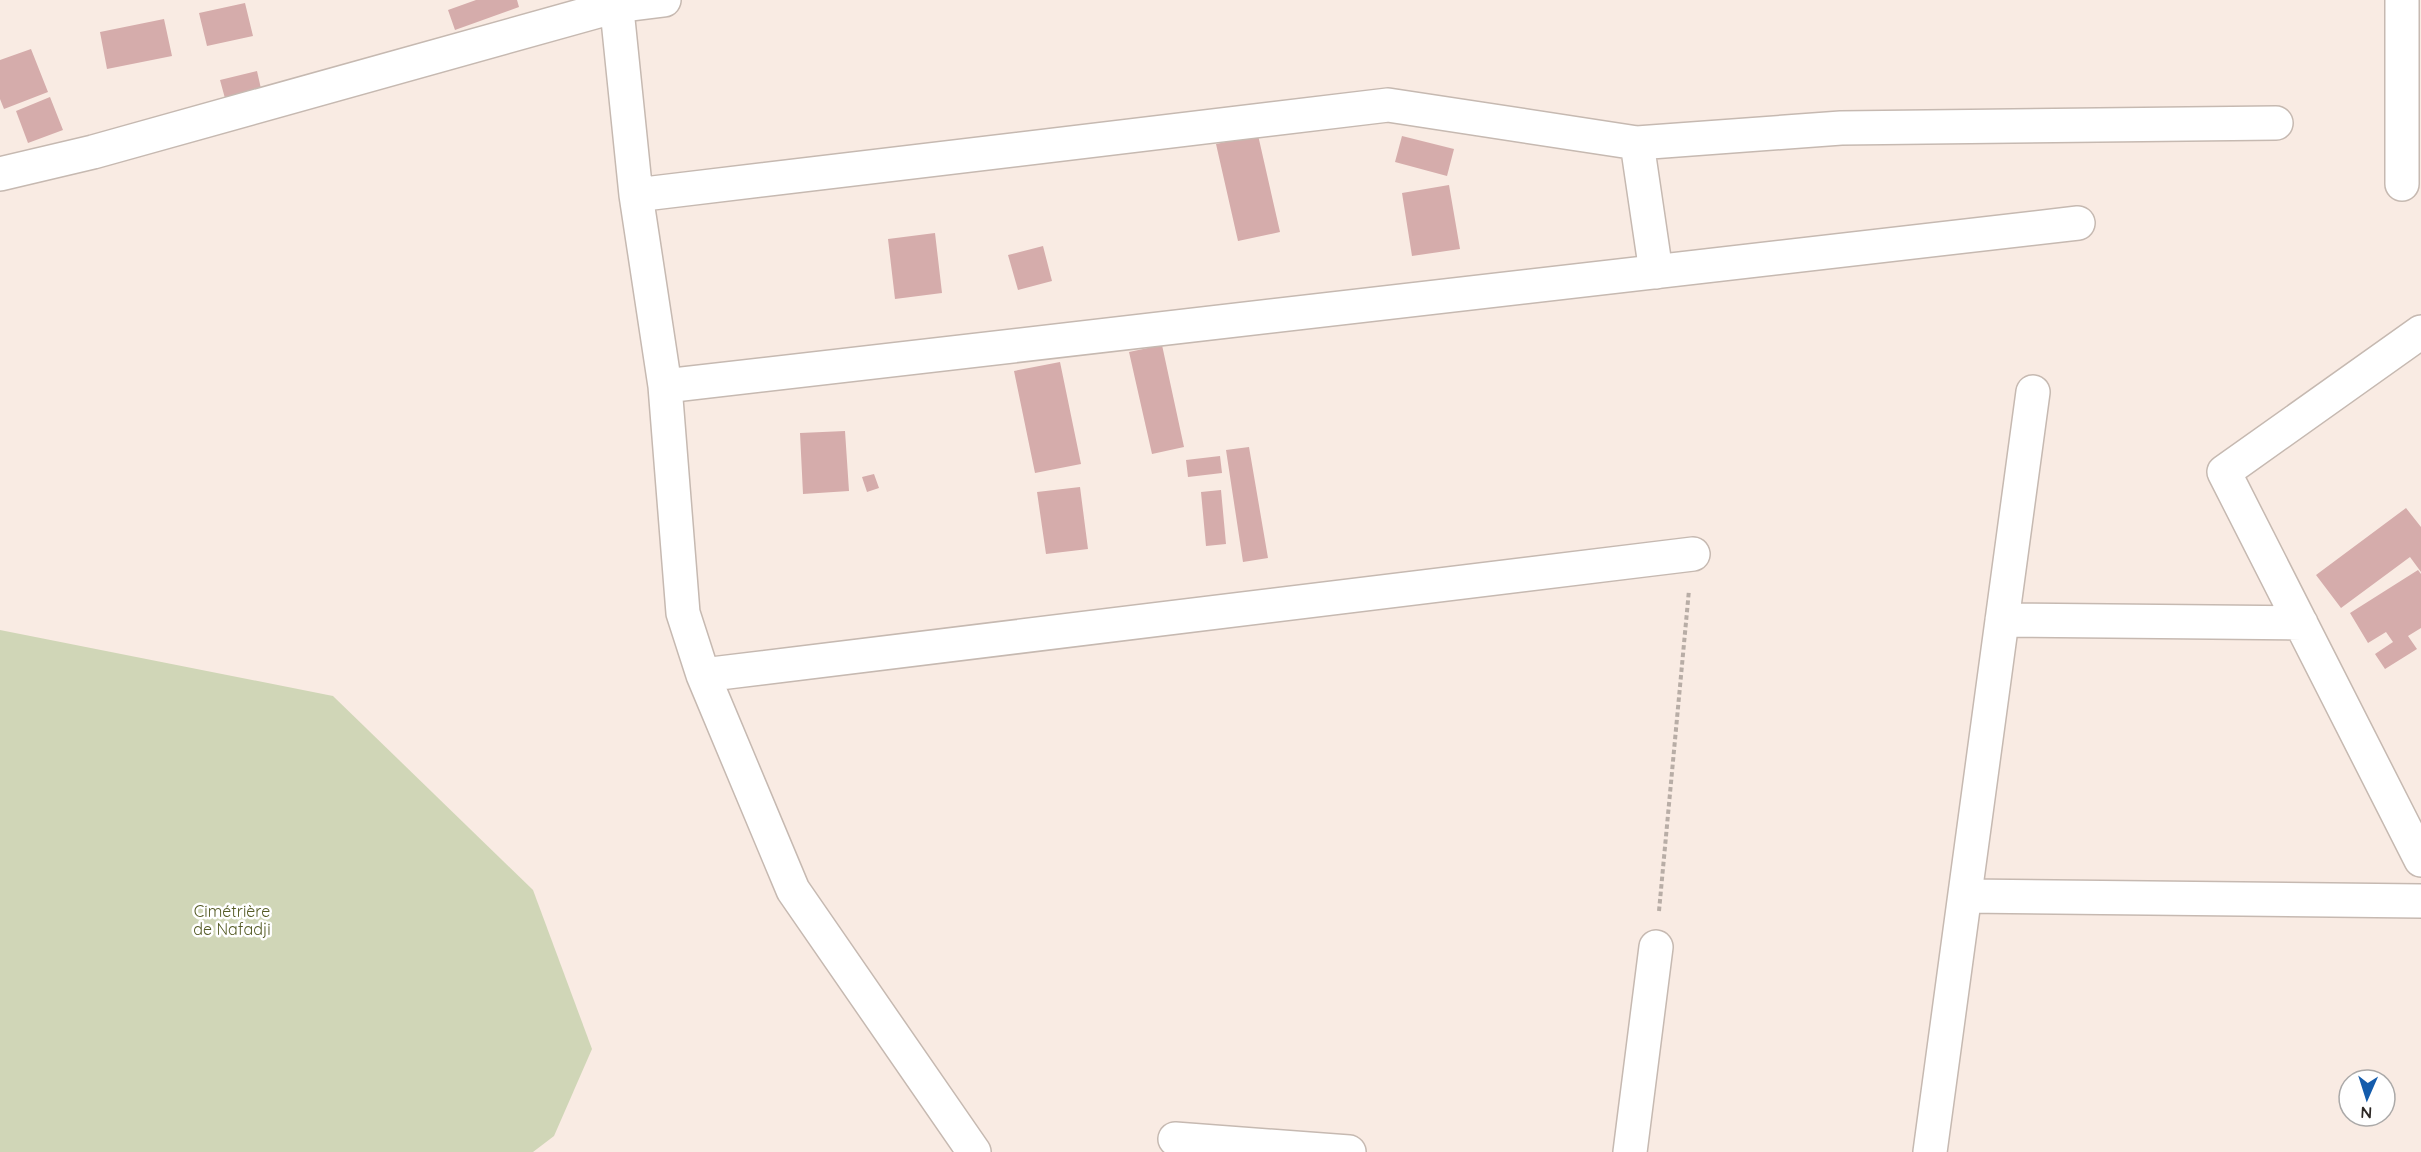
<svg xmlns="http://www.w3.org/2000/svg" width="2421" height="1152" font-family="Quicksand,sans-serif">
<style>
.green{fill:#d0d6b7}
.building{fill:#d5acab}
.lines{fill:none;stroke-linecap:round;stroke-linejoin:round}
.minor-casing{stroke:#c6b9b1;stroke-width:36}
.path{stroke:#b8ada6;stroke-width:4;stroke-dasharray:4.5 3;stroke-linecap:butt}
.minor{stroke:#fff;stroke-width:33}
.labels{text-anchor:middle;stroke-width:5;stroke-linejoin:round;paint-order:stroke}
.park-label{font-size:16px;fill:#545a24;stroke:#fff}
</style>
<rect width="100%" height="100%" fill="#f9ebe3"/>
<path class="green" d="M 0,630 L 333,696 L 533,890 L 592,1049 L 554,1136 L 533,1152 L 0,1152 Z"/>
<path class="building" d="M 476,0 L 517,0 L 519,7 L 455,30 L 448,10 Z
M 245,3 L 253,36 L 207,46 L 199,13 Z
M 164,19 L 172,56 L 107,69 L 100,32 Z
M 31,49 L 48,92 L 4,109 L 0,99 L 0,60 Z
M 257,71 L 262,93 L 226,102 L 220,80 Z
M 50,97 L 63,130 L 28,143 L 16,111 Z
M 1258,135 L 1280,232 L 1238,241 L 1216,144 Z
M 1402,136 L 1454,149 L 1447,176 L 1395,162 Z
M 1449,185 L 1460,249 L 1412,256 L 1402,193 Z
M 935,233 L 942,293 L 895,299 L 888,239 Z
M 1043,246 L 1052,281 L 1018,290 L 1008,255 Z
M 1162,345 L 1184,447 L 1152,454 L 1129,352 Z
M 1060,362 L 1081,464 L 1035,473 L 1014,371 Z
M 845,431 L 849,491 L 803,494 L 800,433 Z
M 1249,447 L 1268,558 L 1243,562 L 1226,450 Z
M 1220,456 L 1222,473 L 1188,477 L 1186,460 Z
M 874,474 L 879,488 L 867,492 L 862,477 Z
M 1080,487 L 1088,549 L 1046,554 L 1037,492 Z
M 1221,490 L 1226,544 L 1206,546 L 1201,492 Z
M 2406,508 L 2421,527 L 2421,572 L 2410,557 L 2341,608 L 2316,575 Z
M 2418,570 L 2421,574 L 2421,628 L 2408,636 L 2417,649 L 2385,669 L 2375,654 L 2393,642 L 2386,632 L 2368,643 L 2350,613 Z"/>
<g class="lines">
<defs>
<path id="minor" d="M 616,0 L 636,195 L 665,386 L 683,613 L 703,675 L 793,890 L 974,1152
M 1637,143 L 1656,272
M 0,174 L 93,152 L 616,6 L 664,0
M 2402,184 L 2402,0
M 636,195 L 1388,105 L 1637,143 L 1841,128 L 2276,123
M 2421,332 L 2224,472 L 2421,860
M 665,386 L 2078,223
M 2002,620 L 2301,623
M 703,675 L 1693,554
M 1965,896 L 2421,901
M 1175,1139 L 1349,1152
M 1630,1152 L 1656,947
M 1930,1152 L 2033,392"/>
</defs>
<use href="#minor" class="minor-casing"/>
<path class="path" d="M 1659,911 L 1689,590"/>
<use href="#minor" class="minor"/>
</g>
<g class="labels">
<g class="park-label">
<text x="232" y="917">Cimétrière<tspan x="232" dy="18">de Nafadji</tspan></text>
</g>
</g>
<g transform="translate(2367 1098) rotate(183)"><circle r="28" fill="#ffffff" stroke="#aba9a8" stroke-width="1.5"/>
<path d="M0-4.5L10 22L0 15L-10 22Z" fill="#145cac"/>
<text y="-9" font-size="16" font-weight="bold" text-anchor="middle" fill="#2d2825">N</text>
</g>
</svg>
